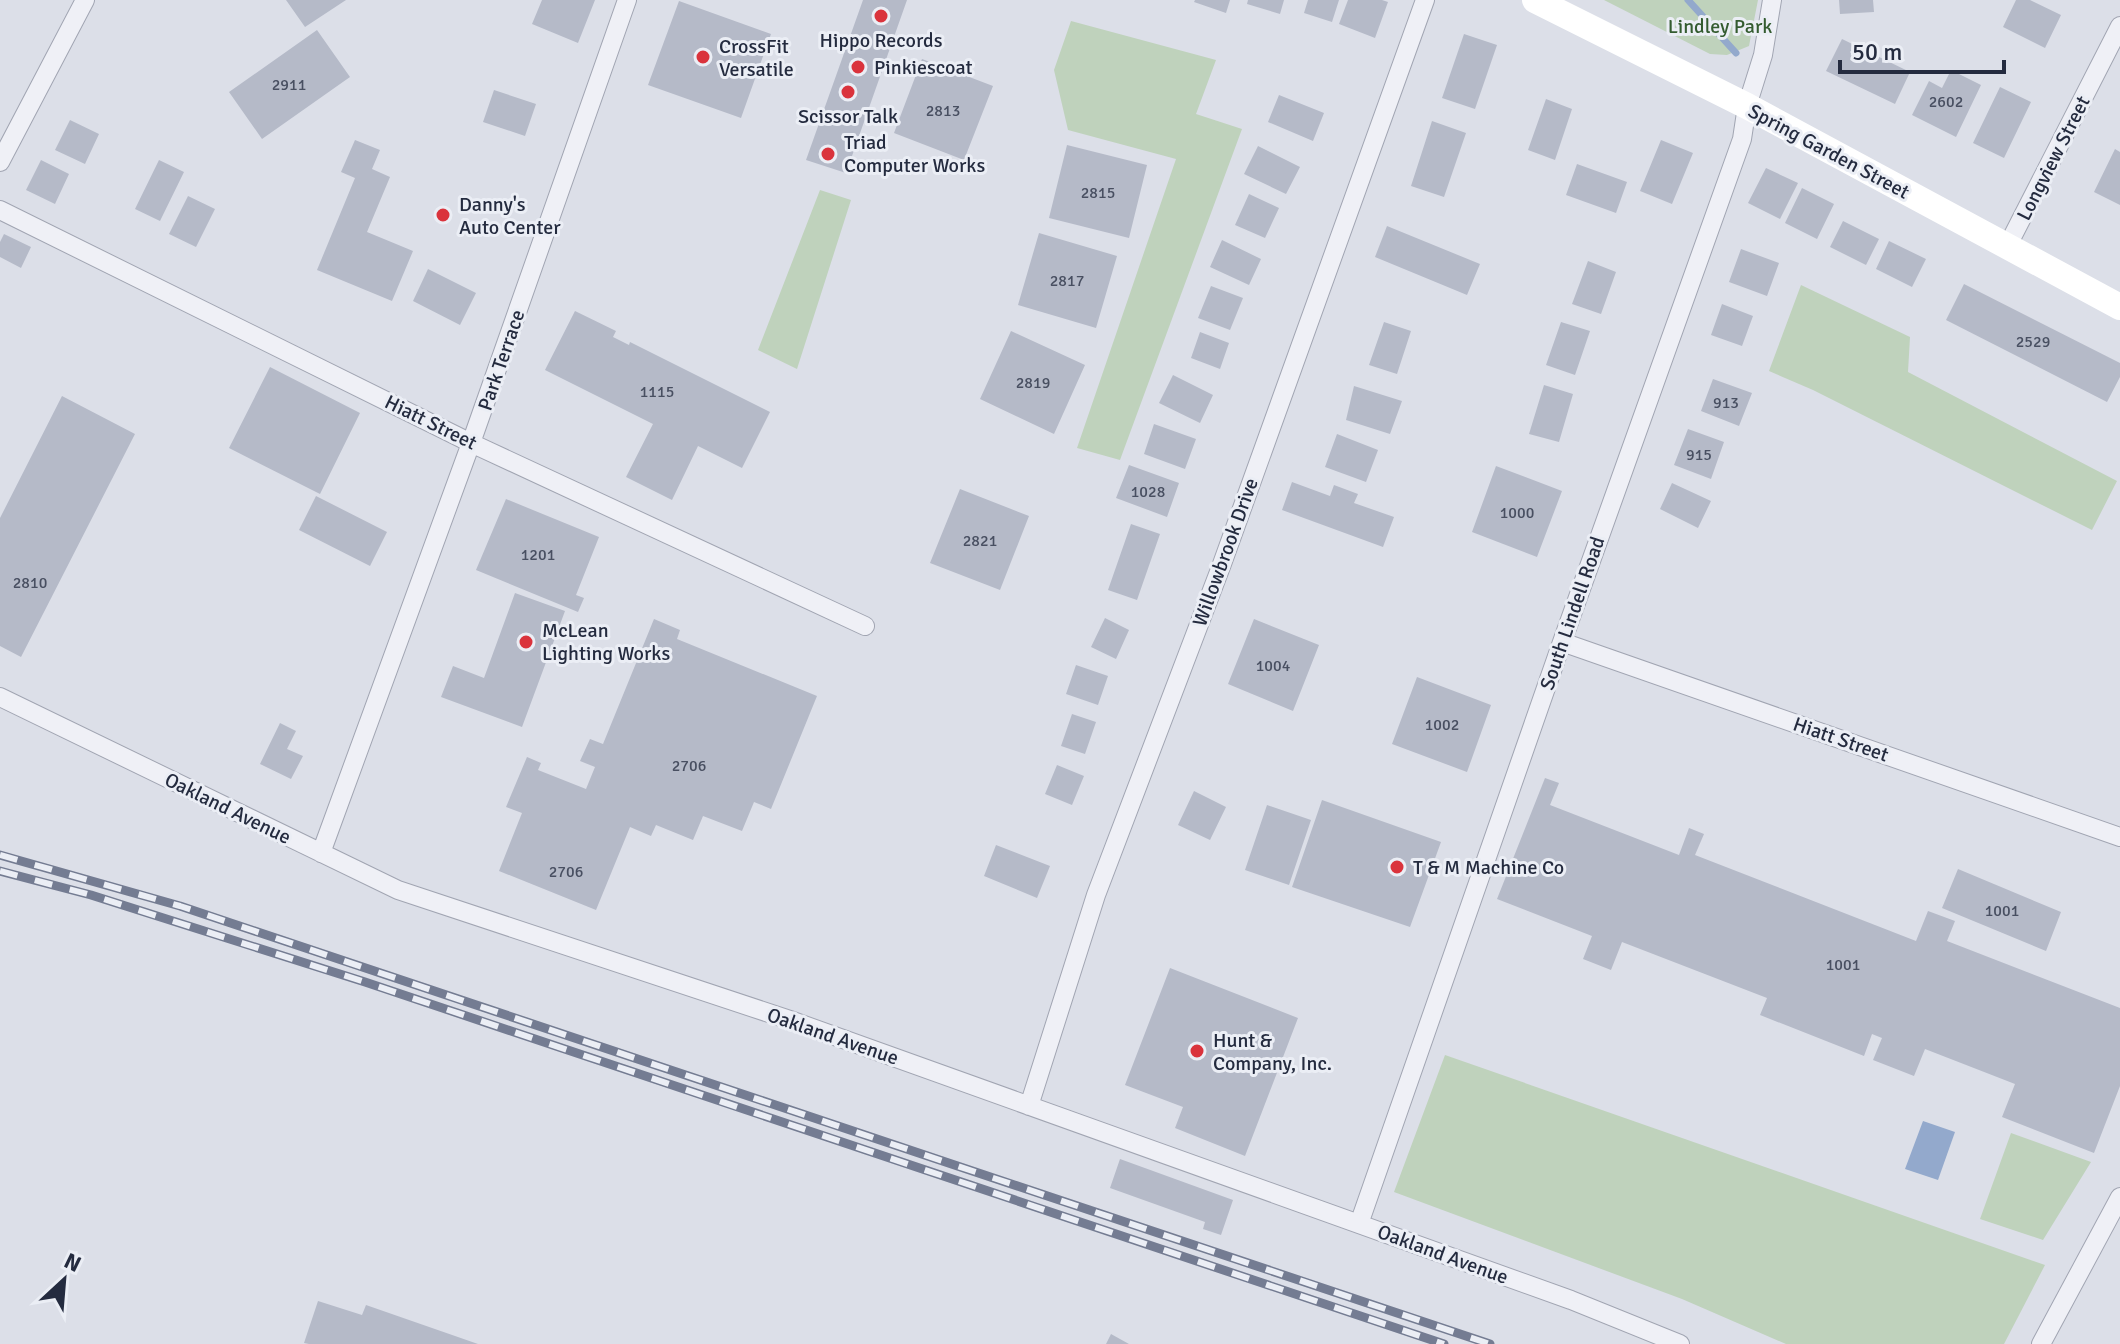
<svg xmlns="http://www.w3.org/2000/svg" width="2120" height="1344" font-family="Signika,sans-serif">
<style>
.green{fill:#bfd2bc}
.water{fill:#93a9cc}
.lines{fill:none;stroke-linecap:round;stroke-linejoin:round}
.stream{stroke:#93a9cc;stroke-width:7}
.building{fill:#b5bac8}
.street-casing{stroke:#a1a5b2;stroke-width:20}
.street{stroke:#eff0f6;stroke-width:18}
.secondary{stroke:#fff;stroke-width:26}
.rail-casing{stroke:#747c92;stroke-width:9}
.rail{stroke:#ebeef5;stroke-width:6;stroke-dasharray:18;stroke-linecap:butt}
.poi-dot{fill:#da333c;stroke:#ebeef5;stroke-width:3}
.labels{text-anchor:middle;stroke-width:6;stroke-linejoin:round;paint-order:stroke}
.number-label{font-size:16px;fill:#484f61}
.park-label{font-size:20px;fill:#345c30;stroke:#ebeef5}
.poi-label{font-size:20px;fill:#242b3f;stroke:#ebeef5;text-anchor:start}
.street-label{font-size:20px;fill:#242b3f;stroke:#ebeef5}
</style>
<rect width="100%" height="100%" fill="#dcdfe8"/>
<path class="green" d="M 1604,0 L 1758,0 L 1749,46 L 1727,55 L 1710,54 Z
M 1071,21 L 1216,60 L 1196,114 L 1242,129 L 1120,460 L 1077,448 L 1176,159 L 1068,130 L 1054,70 Z
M 820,190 L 851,200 L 797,369 L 758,350 Z
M 1801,285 L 1910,337 L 1908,372 L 2117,481 L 2092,530 L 1813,390 L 1769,371 Z
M 1445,1055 L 2045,1265 L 2004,1344 L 1786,1344 L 1682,1299 L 1394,1192 Z
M 2011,1133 L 2091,1162 L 2043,1240 L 1980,1219 Z"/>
<path class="water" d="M 1923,1121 L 1955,1132 L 1938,1180 L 1905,1169 Z"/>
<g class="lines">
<path class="stream" d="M 1688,0 L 1736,53"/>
</g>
<path class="building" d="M 286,0 L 346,0 L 305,27 Z
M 542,0 L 595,0 L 578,43 L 532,24 Z
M 863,0 L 907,0 L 846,173 L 806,160 Z
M 1195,0 L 1230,0 L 1226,13 L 1194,2 Z
M 1248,0 L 1284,0 L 1280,14 L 1247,4 Z
M 1308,0 L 1339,0 L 1332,22 L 1304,13 Z
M 1348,0 L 1382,0 L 1388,2 L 1375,38 L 1339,24 Z
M 1839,0 L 1873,0 L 1874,12 L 1840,14 Z
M 2016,0 L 2030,0 L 2061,15 L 2045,48 L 2003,27 Z
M 679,1 L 771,34 L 741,118 L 648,85 Z
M 317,30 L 350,77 L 262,139 L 229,92 Z
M 1464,34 L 1497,45 L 1475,109 L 1442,98 Z
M 1842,39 L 1910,72 L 1895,104 L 1826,71 Z
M 922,59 L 993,86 L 964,160 L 894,133 Z
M 1951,70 L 1981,85 L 1956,137 L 1912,115 L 1929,81 L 1942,88 Z
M 2000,87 L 2031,102 L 2004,158 L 1973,143 Z
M 494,90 L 536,104 L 525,136 L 483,122 Z
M 1279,95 L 1324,113 L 1313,141 L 1268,122 Z
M 1546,99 L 1572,109 L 1555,160 L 1528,150 Z
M 70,120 L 99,134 L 85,164 L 55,150 Z
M 1432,121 L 1466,133 L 1444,197 L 1411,186 Z
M 355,140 L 380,150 L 372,169 L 390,177 L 367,232 L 413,251 L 392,301 L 317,270 L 355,178 L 341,172 Z
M 1661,140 L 1693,153 L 1672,204 L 1640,191 Z
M 1067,145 L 1147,165 L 1129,238 L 1049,218 Z
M 1258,146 L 1300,167 L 1286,194 L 1244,174 Z
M 2115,149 L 2120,152 L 2120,205 L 2094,192 Z
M 41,160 L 69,174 L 55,204 L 26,190 Z
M 159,160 L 184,172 L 160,221 L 135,209 Z
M 1577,164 L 1627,182 L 1616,213 L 1566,195 Z
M 1766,168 L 1798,183 L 1780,219 L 1748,203 Z
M 1802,188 L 1834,204 L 1817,239 L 1785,223 Z
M 1249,194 L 1279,208 L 1265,238 L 1235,225 Z
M 188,196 L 215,209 L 196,247 L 169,234 Z
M 1843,221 L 1879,239 L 1866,265 L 1830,247 Z
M 1387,226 L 1480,264 L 1467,295 L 1375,257 Z
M 1039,233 L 1117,256 L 1096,328 L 1018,305 Z
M 4,234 L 31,247 L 21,268 L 0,257 L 0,242 Z
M 1222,240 L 1261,259 L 1249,285 L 1210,267 Z
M 1889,241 L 1926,259 L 1912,287 L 1876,269 Z
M 1741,249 L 1779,263 L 1767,296 L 1729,282 Z
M 1588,261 L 1616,272 L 1601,314 L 1572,304 Z
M 428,269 L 476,293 L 460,325 L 413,301 Z
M 1964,284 L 2120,363 L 2120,377 L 2107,402 L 1946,320 Z
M 1211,286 L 1243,298 L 1230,330 L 1198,318 Z
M 1722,304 L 1753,316 L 1742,346 L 1711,335 Z
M 575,311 L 616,331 L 613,337 L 629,345 L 630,342 L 770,412 L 742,468 L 698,446 L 672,500 L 626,477 L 653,424 L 545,370 Z
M 1384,322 L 1411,331 L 1397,374 L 1369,365 Z
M 1561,322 L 1590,331 L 1575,375 L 1546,365 Z
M 1011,331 L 1085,365 L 1054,434 L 980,399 Z
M 1200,332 L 1229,343 L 1220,369 L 1191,358 Z
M 270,367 L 360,413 L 320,494 L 229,448 Z
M 1173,375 L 1213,395 L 1200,423 L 1159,403 Z
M 1713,379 L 1752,393 L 1739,426 L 1701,411 Z
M 1544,385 L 1573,394 L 1559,442 L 1529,434 Z
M 1354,386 L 1402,401 L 1390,434 L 1346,420 Z
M 62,396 L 135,434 L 21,657 L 0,646 L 0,518 Z
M 1154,424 L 1196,439 L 1185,469 L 1144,454 Z
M 1688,429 L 1724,442 L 1711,479 L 1674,465 Z
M 1337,434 L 1378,450 L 1366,482 L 1325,467 Z
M 1129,465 L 1179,483 L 1167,517 L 1116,498 Z
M 1496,466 L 1562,491 L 1537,557 L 1472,532 Z
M 1292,482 L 1330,496 L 1334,485 L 1358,494 L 1354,503 L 1394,517 L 1383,547 L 1282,510 Z
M 1672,483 L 1711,501 L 1698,528 L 1660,509 Z
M 960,489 L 1029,516 L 1000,590 L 930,563 Z
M 316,496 L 387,532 L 370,566 L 299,530 Z
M 506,499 L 599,537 L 576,595 L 584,598 L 578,612 L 476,570 Z
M 1131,524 L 1160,534 L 1137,600 L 1108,590 Z
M 515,593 L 565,611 L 522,727 L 441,697 L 453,666 L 484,678 Z
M 1105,618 L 1129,630 L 1116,659 L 1091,647 Z
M 654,619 L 680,630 L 677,639 L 817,696 L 771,809 L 754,802 L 742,831 L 703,816 L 693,840 L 656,825 L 651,836 L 630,827 L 596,910 L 499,871 L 522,813 L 506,807 L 527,757 L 541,763 L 538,770 L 586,789 L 595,767 L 580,761 L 590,739 L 603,744 Z
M 1254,619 L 1319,645 L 1293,711 L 1228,684 Z
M 1076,665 L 1108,676 L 1098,705 L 1066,694 Z
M 1417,677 L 1491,705 L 1467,772 L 1392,744 Z
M 1072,714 L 1096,722 L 1085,754 L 1061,746 Z
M 280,723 L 296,731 L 287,749 L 303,756 L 291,779 L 260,764 Z
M 1057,765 L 1084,776 L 1072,805 L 1045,794 Z
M 1545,778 L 1559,783 L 1550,805 L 1679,855 L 1689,828 L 1704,834 L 1695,855 L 1916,941 L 1928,911 L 1955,921 L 1947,941 L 2120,1008 L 2120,1086 L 2094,1153 L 2002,1117 L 2015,1084 L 1925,1049 L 1914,1076 L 1873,1060 L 1882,1038 L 1872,1034 L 1864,1056 L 1760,1015 L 1767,998 L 1622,942 L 1611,970 L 1583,959 L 1592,936 L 1497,899 Z
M 1194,791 L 1226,807 L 1210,840 L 1178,825 Z
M 1322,800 L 1441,842 L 1410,927 L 1292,887 Z
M 1267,805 L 1311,820 L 1289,885 L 1245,870 Z
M 996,845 L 1050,866 L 1037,898 L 984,876 Z
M 1958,869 L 2061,912 L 2046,951 L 1942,908 Z
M 1170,968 L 1298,1018 L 1245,1156 L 1175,1128 L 1183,1107 L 1125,1085 Z
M 1120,1159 L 1233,1200 L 1221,1235 L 1203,1229 L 1205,1222 L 1110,1188 Z
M 318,1301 L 362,1315 L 366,1305 L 478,1344 L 309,1344 L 304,1343 Z
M 1111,1334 L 1129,1344 L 1106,1344 Z"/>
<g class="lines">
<defs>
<path id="street" d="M 0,162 L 85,0
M 0,210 L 471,443 L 865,626
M 2007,247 L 2120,26
M 1562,642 L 2120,837
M 0,697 L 398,890 L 790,1020 L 1571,1300 L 1680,1344
M 321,853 L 471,443 L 627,0
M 1029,1106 L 1096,895 L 1222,564 L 1425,0
M 1359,1224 L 1562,642 L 1742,139 L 1747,106 L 1763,55 L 1772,0
M 2041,1344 L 2120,1197"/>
</defs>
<use href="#street" class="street-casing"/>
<use href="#street" class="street"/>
<path class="secondary" d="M 1535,0 L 1747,106 L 2120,307"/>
<defs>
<path id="rail" d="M 0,855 L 180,906 L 1490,1344
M 0,871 L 91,895 L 365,982 L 1444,1344"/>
</defs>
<use href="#rail" class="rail-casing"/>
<use href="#rail" class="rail"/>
</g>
<g class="poi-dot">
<circle cx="881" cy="16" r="8"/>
<circle cx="703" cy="57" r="8"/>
<circle cx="858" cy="67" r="8"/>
<circle cx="848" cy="92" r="8"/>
<circle cx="828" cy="154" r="8"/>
<circle cx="443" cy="215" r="8"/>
<circle cx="526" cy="642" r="8"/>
<circle cx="1397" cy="867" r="8"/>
<circle cx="1197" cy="1051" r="8"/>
</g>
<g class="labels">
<g class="number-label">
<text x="289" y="90">2911</text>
<text x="1946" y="107">2602</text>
<text x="943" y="116">2813</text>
<text x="1098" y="198">2815</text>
<text x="1067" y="286">2817</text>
<text x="2033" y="347">2529</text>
<text x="1033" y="388">2819</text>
<text x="657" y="397">1115</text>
<text x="1726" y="408">913</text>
<text x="1699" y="460">915</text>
<text x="1148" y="497">1028</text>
<text x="1517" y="518">1000</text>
<text x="980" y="546">2821</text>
<text x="538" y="560">1201</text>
<text x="30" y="588">2810</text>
<text x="1273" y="671">1004</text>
<text x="1442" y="730">1002</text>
<text x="689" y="771">2706</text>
<text x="566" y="877">2706</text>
<text x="2002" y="916">1001</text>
<text x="1843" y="970">1001</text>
</g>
<g class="park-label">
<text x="1720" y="33">Lindley Park</text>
</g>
<g class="poi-label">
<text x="881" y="47" text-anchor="middle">Hippo Records</text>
<text x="719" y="53">CrossFit<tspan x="719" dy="23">Versatile</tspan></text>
<text x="874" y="74">Pinkiescoat</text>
<text x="848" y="123" text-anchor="middle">Scissor Talk</text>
<text x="844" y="149">Triad<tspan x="844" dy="23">Computer Works</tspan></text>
<text x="459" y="211">Danny's<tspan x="459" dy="23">Auto Center</tspan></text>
<text x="542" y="637">McLean<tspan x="542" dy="23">Lighting Works</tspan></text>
<text x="1413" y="874">T &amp; M Machine Co</text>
<text x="1213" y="1047">Hunt &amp;<tspan x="1213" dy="23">Company, Inc.</tspan></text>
</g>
<g class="street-label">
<text transform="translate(1829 151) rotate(28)" y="7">Spring Garden Street</text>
<text transform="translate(2053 158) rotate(-63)" y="7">Longview Street</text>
<text transform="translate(501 360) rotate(-71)" y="7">Park Terrace</text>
<text transform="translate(431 422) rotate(26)" y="7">Hiatt Street</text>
<text transform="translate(1225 552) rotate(-70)" y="7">Willowbrook Drive</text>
<text transform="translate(1572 613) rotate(-71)" y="7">South Lindell Road</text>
<text transform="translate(1841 739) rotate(19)" y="7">Hiatt Street</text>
<text transform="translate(228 808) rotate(26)" y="7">Oakland Avenue</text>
<text transform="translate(833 1036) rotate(19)" y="7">Oakland Avenue</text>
<text transform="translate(1443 1254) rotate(20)" y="7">Oakland Avenue</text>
</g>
</g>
<g transform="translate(64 1280) rotate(26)" stroke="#ebeef5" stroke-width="6" paint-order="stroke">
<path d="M0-6L14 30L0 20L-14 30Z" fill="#242b3f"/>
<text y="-12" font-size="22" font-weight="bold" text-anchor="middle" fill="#242b3f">N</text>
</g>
<path d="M1840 60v12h164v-12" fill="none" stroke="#242b3f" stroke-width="4"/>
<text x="1852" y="60" font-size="24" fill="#242b3f" stroke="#ebeef5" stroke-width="6" paint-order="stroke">50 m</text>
</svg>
